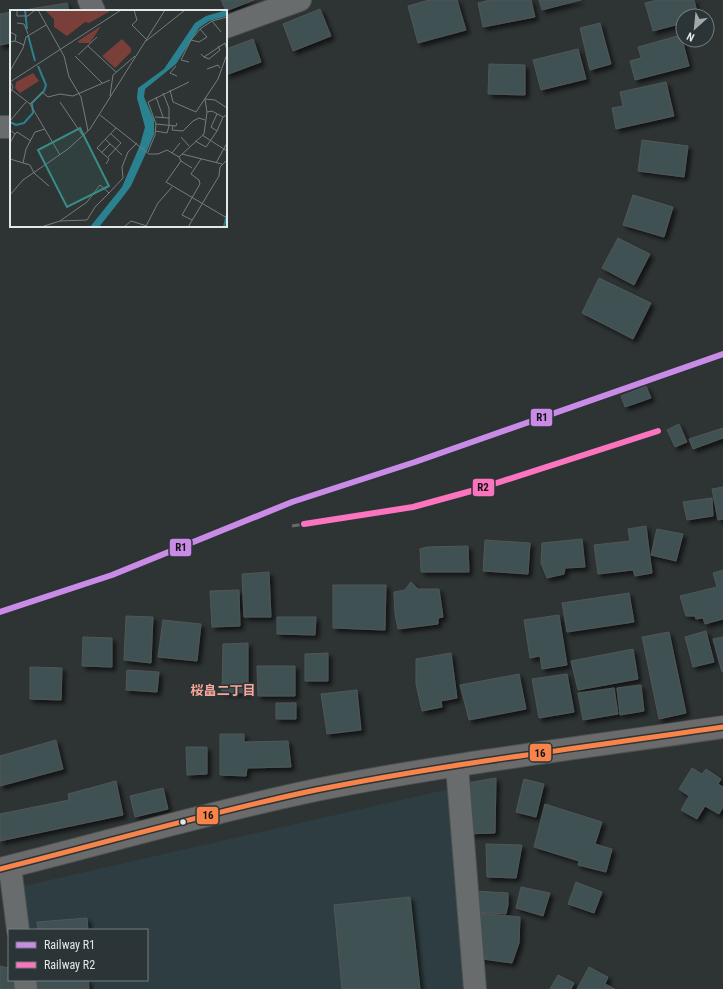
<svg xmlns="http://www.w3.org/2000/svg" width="723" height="989" font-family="'Roboto Condensed','Noto Sans JP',sans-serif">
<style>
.built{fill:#2e3d41}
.building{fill:#415153;stroke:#515656;filter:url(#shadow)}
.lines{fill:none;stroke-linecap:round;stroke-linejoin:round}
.minor-casing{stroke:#4b5050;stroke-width:24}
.major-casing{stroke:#4b5050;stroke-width:24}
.minor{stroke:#686c6d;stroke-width:22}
.major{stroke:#6c6b6b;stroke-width:22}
.rail{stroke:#656a6a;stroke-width:3;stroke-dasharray:8 4;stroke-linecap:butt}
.bus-1-casing{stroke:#2b3436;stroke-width:8}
.bus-1{stroke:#f8844c;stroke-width:5}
.rail-1-casing{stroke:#2b3436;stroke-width:9}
.rail-2-casing{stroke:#2b3436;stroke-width:9}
.rail-1{stroke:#ca8be6;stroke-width:6}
.rail-2{stroke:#fc73be;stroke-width:6}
.bus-dot{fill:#e2e8e9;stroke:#2b3436;stroke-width:1.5}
.labels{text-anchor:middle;stroke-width:3;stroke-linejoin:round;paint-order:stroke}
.neighbourhood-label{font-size:13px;font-weight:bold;fill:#f8a59a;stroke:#2b3436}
.inset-river{fill:none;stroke:#2a8291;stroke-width:2}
.inset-road{fill:none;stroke:#767b7c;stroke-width:1}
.view{fill:#398d87;fill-opacity:0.15;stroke:#398d87;stroke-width:2}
.inset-edge{fill:none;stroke:#e2e8e9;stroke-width:2}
.line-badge{stroke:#2b3436;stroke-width:1.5}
.pale-badge-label{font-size:11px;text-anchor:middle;font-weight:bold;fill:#111}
</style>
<defs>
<filter id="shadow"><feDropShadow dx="3.5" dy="3.5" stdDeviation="2" flood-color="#0009"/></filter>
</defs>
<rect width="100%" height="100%" fill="#2e3333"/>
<path class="built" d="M 453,788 L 469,989 L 32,989 L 31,980 L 147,980 L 147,930 L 25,930 L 19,887 Z"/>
<path class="building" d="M 221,0 L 254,0 L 226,11 Z
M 429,0 L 457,0 L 466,30 L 418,43 L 408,6 Z
M 490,0 L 531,0 L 535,17 L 483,27 L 478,3 Z
M 539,0 L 581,0 L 542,10 Z
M 657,0 L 694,0 L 698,16 L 683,16 L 683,23 L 653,31 L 645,3 Z
M 67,3 L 69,11 L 18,11 Z
M 320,9 L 331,36 L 293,51 L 283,24 Z
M 11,12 L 11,43 L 0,45 L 0,14 Z
M 600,23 L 611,64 L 590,70 L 580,28 Z
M 681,35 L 689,66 L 635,80 L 630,61 L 641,58 L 638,47 Z
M 253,39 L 261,62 L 226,75 L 226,49 Z
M 578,49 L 586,79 L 541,90 L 533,60 Z
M 489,64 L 525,65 L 525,95 L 488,94 Z
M 666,82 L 674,116 L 616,129 L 612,108 L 623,106 L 620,92 Z
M 642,140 L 688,146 L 684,177 L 638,171 Z
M 633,195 L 673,207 L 664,237 L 623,225 Z
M 618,238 L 650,254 L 634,285 L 602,268 Z
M 599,278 L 651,303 L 633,339 L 582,313 Z
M 646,386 L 651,398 L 625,407 L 621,396 Z
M 679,424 L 687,442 L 675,447 L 667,430 Z
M 723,428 L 723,438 L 693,449 L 689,439 Z
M 723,487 L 723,519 L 718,520 L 712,489 Z
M 712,498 L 713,516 L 687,520 L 683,502 Z
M 646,526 L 652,573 L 635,576 L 633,570 L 598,574 L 594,545 L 630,541 L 628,529 Z
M 657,529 L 683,534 L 676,561 L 651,555 Z
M 582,539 L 585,567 L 565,568 L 564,574 L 547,578 L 541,563 L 542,543 Z
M 485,540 L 530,543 L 528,574 L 483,571 Z
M 468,546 L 469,572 L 421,572 L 420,549 L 427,547 Z
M 723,570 L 723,619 L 705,624 L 703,618 L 696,619 L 695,616 L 686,616 L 680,596 L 717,587 L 713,573 Z
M 269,572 L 271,617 L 244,617 L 242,574 Z
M 411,582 L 418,589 L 439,589 L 443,617 L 438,618 L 438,624 L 398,629 L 395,614 L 394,592 L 405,590 Z
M 333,585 L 386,585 L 385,630 L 333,628 Z
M 239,590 L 240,626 L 212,627 L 210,591 Z
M 629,593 L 634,622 L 567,632 L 562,603 Z
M 559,615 L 567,665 L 542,669 L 540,656 L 530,658 L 524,620 Z
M 126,616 L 153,617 L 151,663 L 124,660 Z
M 277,617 L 316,617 L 315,635 L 277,634 Z
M 163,620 L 201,624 L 197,661 L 158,657 Z
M 706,631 L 714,662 L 693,667 L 685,637 Z
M 669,632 L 686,713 L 659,719 L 642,637 Z
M 83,637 L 112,638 L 112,667 L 82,666 Z
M 723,637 L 723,672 L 722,672 L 713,639 Z
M 248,643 L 248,693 L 222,692 L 223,644 Z
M 633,649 L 638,679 L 578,690 L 571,661 Z
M 328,653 L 328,681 L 305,681 L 305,654 Z
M 451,653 L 457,698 L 441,701 L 442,707 L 422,711 L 416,684 L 416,659 Z
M 257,666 L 295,666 L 295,696 L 258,696 Z
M 30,667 L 62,668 L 61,700 L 30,699 Z
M 127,670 L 159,672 L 157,692 L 126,690 Z
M 519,674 L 526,709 L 469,720 L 460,685 Z
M 567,674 L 574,712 L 539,718 L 532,679 Z
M 641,685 L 644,711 L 620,715 L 617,688 Z
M 614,688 L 618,714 L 583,720 L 578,693 Z
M 357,690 L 361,730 L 327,734 L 321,694 Z
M 276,703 L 296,703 L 296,719 L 276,719 Z
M 220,734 L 244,734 L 244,742 L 288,741 L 291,767 L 247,768 L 246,776 L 220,775 Z
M 56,740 L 63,769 L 0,786 L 0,756 Z
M 186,747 L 207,747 L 207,774 L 187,775 Z
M 692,768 L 702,774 L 706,769 L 721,779 L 718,784 L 723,787 L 723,807 L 719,814 L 705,806 L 697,819 L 681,810 L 689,796 L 679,789 Z
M 496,778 L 495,833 L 465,834 L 467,783 Z
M 524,779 L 544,784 L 536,817 L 516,812 Z
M 116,781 L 123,815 L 0,841 L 0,814 L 69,800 L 68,794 Z
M 163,788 L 168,809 L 135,817 L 130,796 Z
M 545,804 L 602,822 L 595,844 L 612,849 L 606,872 L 578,865 L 579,861 L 534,847 Z
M 486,844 L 522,845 L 516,878 L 487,877 Z
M 576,882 L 602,892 L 594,913 L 568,904 Z
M 521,887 L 550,893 L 543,916 L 516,908 Z
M 475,891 L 508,893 L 508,905 L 506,914 L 475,912 Z
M 410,897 L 420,989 L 342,989 L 334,905 Z
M 478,913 L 520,917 L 519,943 L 512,963 L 475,958 Z
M 87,918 L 88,930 L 38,930 L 37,922 Z
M 0,966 L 9,968 L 9,980 L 15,980 L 14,989 L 0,989 Z
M 589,967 L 608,977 L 605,984 L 615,989 L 577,989 Z
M 558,975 L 574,983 L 571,989 L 550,989 Z
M 35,980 L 88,980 L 89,989 L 36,989 Z"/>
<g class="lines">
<defs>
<path id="minor" d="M 89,0 L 94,11
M 226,27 L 300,0
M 0,127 L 11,127
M 457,766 L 475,989
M 10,867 L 18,930
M 25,980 L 26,989"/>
<path id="major" d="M 0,869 C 105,843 210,812 316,790 C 451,763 588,747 723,727"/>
</defs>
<use href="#minor" class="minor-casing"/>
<use href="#major" class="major-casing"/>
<use href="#minor" class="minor"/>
<use href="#major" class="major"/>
<path class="rail" d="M 292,526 L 413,507 L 475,490 L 658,431"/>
<defs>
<path id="bus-1" d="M 0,869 C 105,843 210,812 316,790 C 451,763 588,747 723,727"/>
</defs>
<use href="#bus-1" class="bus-1-casing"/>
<use href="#bus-1" class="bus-1"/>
<defs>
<path id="rail-1" d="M 0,612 L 112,575 L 292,502 L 415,462 L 723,354"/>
<path id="rail-2" d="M 304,524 L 413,507 L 475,490 L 658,431"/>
</defs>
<use href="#rail-1" class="rail-1-casing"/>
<use href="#rail-2" class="rail-2-casing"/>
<use href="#rail-1" class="rail-1"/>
<use href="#rail-2" class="rail-2"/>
</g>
<circle class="bus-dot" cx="183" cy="822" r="3.5"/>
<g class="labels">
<g class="neighbourhood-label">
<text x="223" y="695">桜畠二丁目</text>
</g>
</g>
<g transform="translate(10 10)">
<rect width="217" height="217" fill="#2e3333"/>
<path d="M 112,29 L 121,38 L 121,42 L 105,58 L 92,46 ZM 23,63 L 29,71 L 10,83 L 5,78 L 6,72 Z" fill="#7a3f38"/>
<path d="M 35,0 L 102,0 L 79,13 L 75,12 L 57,26 L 44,17 L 44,9 ZM 91,16 L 80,33 L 69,33 L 68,31 Z" fill="#7a3f38"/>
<path d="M 217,0 L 217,6 L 199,11 L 189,18 L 166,54 L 135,79 L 134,87 L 144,110 L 144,124 L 140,134 L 121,176 L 112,188 L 89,217 L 80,217 L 112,177 L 130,135 L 135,117 L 127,88 L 128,78 L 154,59 L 185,13 L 196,6 Z" fill="#2a8291"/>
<path class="inset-river" d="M 15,0 L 17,19M 18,25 L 25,51M 0,112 L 6,115 L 14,113 L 23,103 L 22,93 L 34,81 L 36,75 L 28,56M 214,217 L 217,204"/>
<path class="inset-road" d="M 7,0 L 7,6 L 18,6 L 25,0M 28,0 L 54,46 L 59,67 L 71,87 L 78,121M 124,0 L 127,10 L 122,15 L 136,29M 7,13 L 14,14 L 18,24M 190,19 L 181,30 L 189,32 L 197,27 L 190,19 L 202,11M 0,22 L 6,25 L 5,31M 211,22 L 202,11 L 217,7M 136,31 L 175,0M 0,32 L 5,31 L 14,35M 78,36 L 106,62M 191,44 L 194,47 L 215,33 L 217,40M 68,45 L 87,27M 65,46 L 92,73M 194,47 L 199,49 L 210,40 L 208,36M 179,52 L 171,50 L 181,30M 166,56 L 160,63 L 167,66M 197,59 L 208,55 L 210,58M 0,61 L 13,38 L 16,27 L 36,15M 0,72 L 111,0M 2,80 L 20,94 L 50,145M 160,80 L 163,92M 0,83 L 3,77 L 0,71M 100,86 L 103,65 L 125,46M 146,87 L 153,107M 195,89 L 197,102 L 194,124 L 169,147 L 171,151 L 156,172 L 217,208M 195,89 L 205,90 L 217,98M 50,92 L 73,126M 163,92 L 186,102 L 208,69 L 217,44M 20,94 L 32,82 L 38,87 L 50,84 L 63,86 L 100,70M 197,102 L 202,101 L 213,107 L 217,105M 207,104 L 201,117 L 207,121 L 213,107M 90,105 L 139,144 L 148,144 L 157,140 L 169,147M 145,107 L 159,108M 0,111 L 16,92M 146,114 L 166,116 L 167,113M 163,116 L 162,120 L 173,121 L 183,111 L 189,108 L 195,110M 145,121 L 157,123 L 159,116 L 159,98 L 153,83M 5,124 L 7,122 L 21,131M 192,125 L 217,141M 171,127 L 179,136M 95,129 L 112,145M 185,131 L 196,137 L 207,121M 0,133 L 5,124 L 0,120M 138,142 L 145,125 L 146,114 L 138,92 L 179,72M 91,143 L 100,134M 162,143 L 170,133M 172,144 L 212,154M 98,147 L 111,133 L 101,124M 0,149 L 20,155 L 24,163 L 39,176M 171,151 L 182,158M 13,153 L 16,139 L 25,122 L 35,119M 206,153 L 217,133M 96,154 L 99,149 L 87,138 L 106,118M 90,175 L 99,183 L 85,197 L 77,210 L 50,211 L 77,192 ZM 99,183 L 113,168 L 112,157 L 118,142 L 127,133M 0,185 L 13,170 L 58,139 L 80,119 L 155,0M 182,210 L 172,205 L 190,174 L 189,170 L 181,164 L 191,149M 136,216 L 148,193 L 162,177M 31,217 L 50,211M 114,217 L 121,211 L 137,216M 178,217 L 209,166 L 210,157 L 217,150"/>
<path class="view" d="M 70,118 L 99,176 L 57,197 L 28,140 Z"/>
<rect width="217" height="217" class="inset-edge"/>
</g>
<g class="line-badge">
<rect x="530" y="408" width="23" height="19" rx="4" fill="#ca8be6"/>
<rect x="472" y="478" width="23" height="19" rx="4" fill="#fc73be"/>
<rect x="169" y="538" width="23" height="19" rx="4" fill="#ca8be6"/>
<rect x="529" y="743" width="23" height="19" rx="4" fill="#f8844c"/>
<rect x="196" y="806" width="23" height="19" rx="4" fill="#f8844c"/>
</g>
<g class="pale-badge-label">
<text x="542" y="421">R1</text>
<text x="483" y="491">R2</text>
<text x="181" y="551">R1</text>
<text x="540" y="757">16</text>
<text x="208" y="819">16</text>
</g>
<rect x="8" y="929" width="140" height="52" fill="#2b3436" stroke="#747c7e"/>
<rect x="16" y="942" width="20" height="6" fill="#ca8be6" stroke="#747c7e"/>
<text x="44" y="949" font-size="12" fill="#e2e8e9">Railway R1</text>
<rect x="16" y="962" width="20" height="6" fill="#fc73be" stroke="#747c7e"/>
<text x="44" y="969" font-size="12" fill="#e2e8e9">Railway R2</text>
<g transform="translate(695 28) rotate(207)"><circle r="19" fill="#2b3436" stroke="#747c7e"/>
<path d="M0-3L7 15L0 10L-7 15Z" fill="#a3a9a9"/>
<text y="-6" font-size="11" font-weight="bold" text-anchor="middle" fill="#e2e8e9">N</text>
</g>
</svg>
